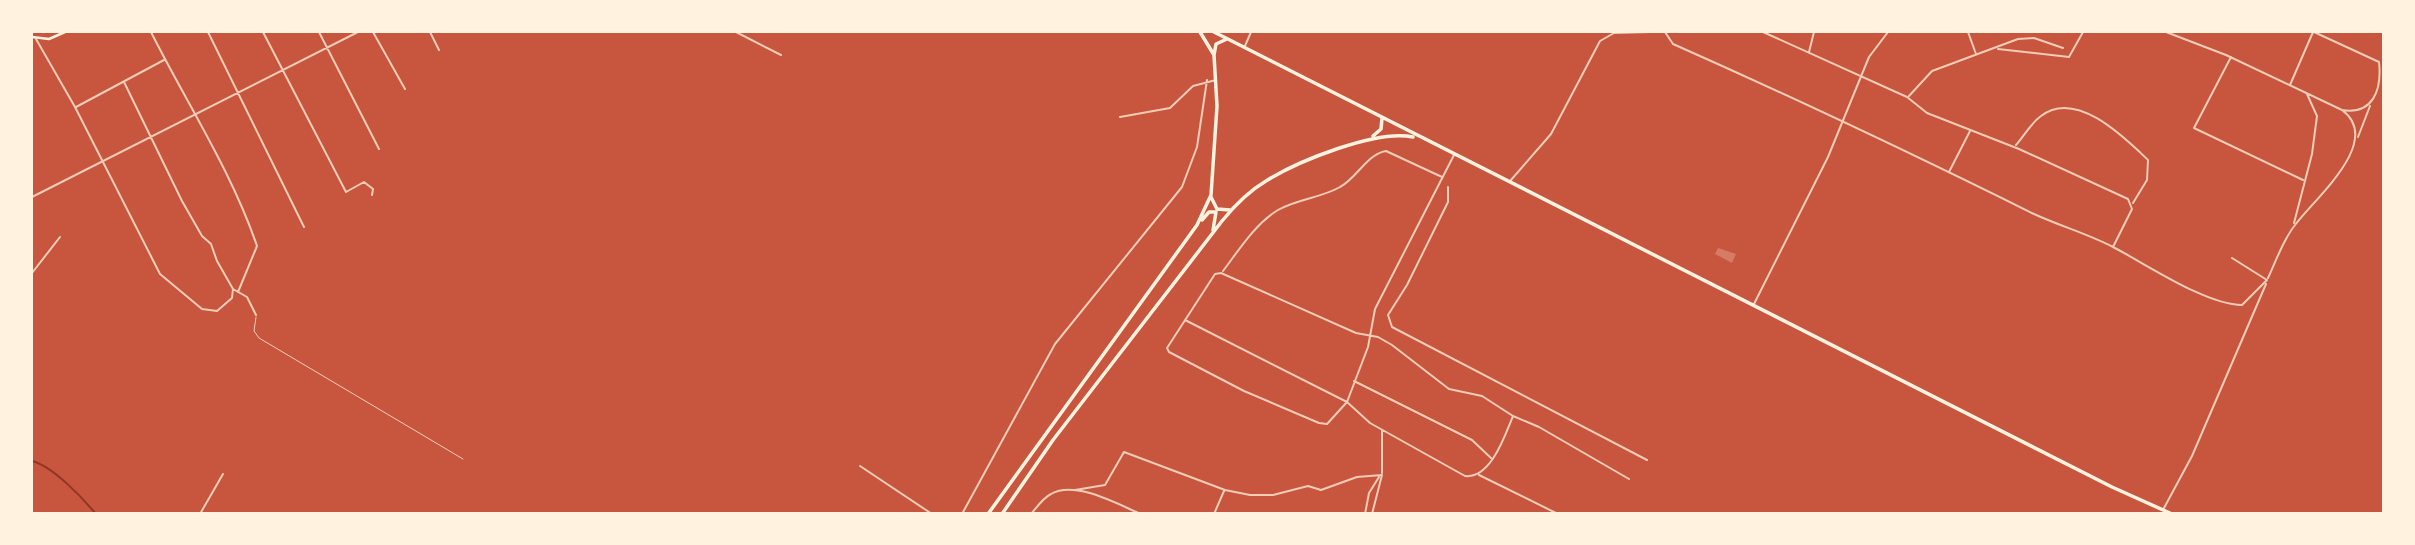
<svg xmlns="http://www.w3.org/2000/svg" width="2415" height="545" font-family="Ubuntu,sans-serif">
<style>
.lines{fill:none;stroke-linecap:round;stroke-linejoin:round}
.stream{stroke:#8f3625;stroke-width:2}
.building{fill:#d67c66}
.service{stroke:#f1ccb7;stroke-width:1}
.minor{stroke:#f1ccb7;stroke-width:2}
.secondary{stroke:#fff3e0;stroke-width:2.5}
.trunk{stroke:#fff3e0;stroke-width:3.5}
</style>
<rect width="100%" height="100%" fill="#c8553d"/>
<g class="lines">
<path class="stream" d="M 32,461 C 52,466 81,496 96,514"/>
</g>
<path class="building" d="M 1718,248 L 1736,254 L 1732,263 L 1715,254 Z"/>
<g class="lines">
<path class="service" d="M 256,317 L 254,331 L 259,338 L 463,459"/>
<path class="minor" d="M 151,32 C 186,102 231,170 257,246 L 238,292
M 208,32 L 304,227
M 263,32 L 346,192 L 364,182 L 373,189 L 372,195
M 319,32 L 379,149
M 373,32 L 405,89
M 430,32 L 439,50
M 736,32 L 781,55
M 1665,32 L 1673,44 C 1795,98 1915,155 2034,214 C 2060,226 2088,234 2113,247 C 2146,264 2206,305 2242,305 L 2267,280 L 2232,258
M 1763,32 L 1907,97 L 1927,113 L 2019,149 L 2128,199 L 2132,209 L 2113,247
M 1968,32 L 1976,54
M 2166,32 L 2226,55 L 2342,110 C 2373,115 2382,90 2379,62 L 2314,32
M 36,39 L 75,107 L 160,274 L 202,309 L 217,311 L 232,298 L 233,289
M 1245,46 L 1251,32
M 1998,49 L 2069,57 L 2083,32
M 1809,52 L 1814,32
M 2231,57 L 2194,128 L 2303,180
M 124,82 L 182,201 L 202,236 L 211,244 L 217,261 L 233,289 L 247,297 L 256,315
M 2290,85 L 2313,32
M 1909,96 L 1932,71 L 2018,39 L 2034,38 L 2063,48
M 76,107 L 164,60
M 1120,117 L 1170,108 L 1193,86 L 1216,80
M 2358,137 L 2370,106
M 2016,145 C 2024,136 2031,123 2041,116 C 2076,89 2124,137 2148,160 L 2147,180 L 2133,203
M 1454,155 L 1375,309 L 1368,347 L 1347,402 L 1370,423 L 1465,476 C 1491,479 1505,435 1513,416 L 1539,427 L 1629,479
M 1949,172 L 1970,131
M 1511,180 L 1551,134 L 1600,41 L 1614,33 L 1651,32
M 1448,187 L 1448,202 L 1407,285 L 1388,315 L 1392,327 L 1647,460
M 32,197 L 358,32
M 2294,223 L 2312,154 L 2317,116 L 2307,94
M 1223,271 C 1239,250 1255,224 1278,210 C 1297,199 1321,198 1340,187 C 1357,178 1367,154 1386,151 L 1442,177
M 32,273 L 60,237
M 2268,278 C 2276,261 2283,240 2295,225 C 2315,198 2384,141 2342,110
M 1754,304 L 1828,157 L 1869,57 L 1888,32
M 1185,320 L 1347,402 L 1327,424 L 1319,423 L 1244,391 L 1169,352 L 1167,348 L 1215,274 L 1221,273 L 1356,333 L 1378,337 L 1392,345 L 1449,389 L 1482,396 L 1513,416
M 1354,381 L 1472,440 L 1491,458
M 1382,430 L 1382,473
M 860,466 L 932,514
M 1479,475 L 1558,514
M 1075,490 L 1105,485 L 1124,452 L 1225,490 L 1250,495 L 1273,495 L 1308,486 L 1321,490 L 1357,477 L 1382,475 L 1372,514
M 2164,508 L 2192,456 L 2266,284
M 200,514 L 223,474
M 962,514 L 1055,344 L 1182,187 L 1197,147 L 1207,80
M 1031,514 C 1037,507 1043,498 1051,494 C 1075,480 1117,504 1141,514
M 1214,514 L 1224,491
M 1365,514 L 1369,493 L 1379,477"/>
<path class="secondary" d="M 32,37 L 49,39 L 65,32"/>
<path class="trunk" d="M 1214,32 L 2112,487 L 2172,514
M 1214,55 L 1216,44 L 1227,39
M 1373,136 L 1381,129 L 1382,118
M 1211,197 L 1217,209 L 1230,210
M 1202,220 L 1209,212 L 1216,212 L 1213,230
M 988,514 L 1197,225 L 1211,195 L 1217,106 L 1214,55 L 1200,32
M 1002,514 L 1053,440 L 1222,221 C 1235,205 1249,191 1266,181 C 1298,161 1377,129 1413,137"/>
</g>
<rect width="2415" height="545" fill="none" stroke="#fff3e0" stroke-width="66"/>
</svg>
